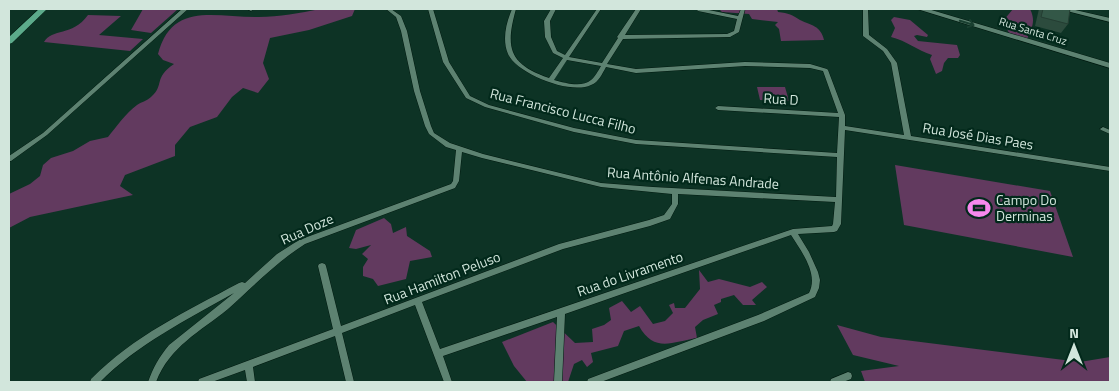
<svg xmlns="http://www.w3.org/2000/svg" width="1119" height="391" font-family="'Titillium Web',sans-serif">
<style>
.green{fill:#623a5f}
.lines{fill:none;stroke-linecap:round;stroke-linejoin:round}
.street-casing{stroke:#00190f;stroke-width:1}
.secondary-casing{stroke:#00190f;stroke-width:1}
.primary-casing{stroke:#00190f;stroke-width:1}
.street{fill:#5d8271;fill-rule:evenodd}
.secondary{fill:#5d8271;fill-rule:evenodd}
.primary{fill:#5cab8b;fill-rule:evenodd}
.wall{fill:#2c4b3d}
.building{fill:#335747;stroke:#243d32}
.oneway{stroke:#193f30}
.labels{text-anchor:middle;stroke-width:4.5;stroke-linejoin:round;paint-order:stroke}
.far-street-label{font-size:11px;fill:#d2e6dc;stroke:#02291b}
.street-label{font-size:14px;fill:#d2e6dc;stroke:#02291b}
.poi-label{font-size:14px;fill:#d2e6dc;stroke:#02291b;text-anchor:start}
</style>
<rect width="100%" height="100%" fill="#0d3325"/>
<path class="green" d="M 143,9 L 178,9 L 151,33 L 131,30 Z
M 320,9 L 355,9 L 352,16 L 309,30 L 270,38 L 263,63 L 269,79 L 258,93 L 243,88 L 232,97 L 217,117 L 190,127 L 175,145 L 175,156 L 125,175 L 120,186 L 133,195 L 30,217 L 9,228 L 9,194 L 30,184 L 40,176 L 43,165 L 51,158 L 73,151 L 90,141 L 108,137 C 117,126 125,114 137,105 C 141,102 147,101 151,97 C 165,85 153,78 174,64 L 163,60 L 158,54 C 172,0 217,18 259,17 C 279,17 300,13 320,9 Z
M 719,9 L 777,9 L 778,12 C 789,13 792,15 800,20 C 812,26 820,25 824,40 L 781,41 L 779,29 L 775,25 L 778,22 L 752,19 L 749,14 L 722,12 Z
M 1013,9 L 1030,9 C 1036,21 1032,28 1027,39 L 1009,33 L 1003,21 Z
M 88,15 L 121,16 L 99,35 L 143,39 L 130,51 L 44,42 C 52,28 72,37 88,15 Z
M 894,17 L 910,20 L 928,35 L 927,37 L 917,35 L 914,36 L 918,41 L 957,45 L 960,55 L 958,58 L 948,58 L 944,63 L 942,71 L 936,74 L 930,59 L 932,55 C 917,50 907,41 891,37 L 895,28 L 891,20 Z
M 757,87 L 785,87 L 789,101 L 760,100 Z
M 895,165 L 1050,191 L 1073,257 L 904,225 Z
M 384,218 L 391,224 L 393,233 L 406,227 L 407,236 L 430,251 L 432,257 L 410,261 L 406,279 L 378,286 L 373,279 L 363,276 L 363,267 L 368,259 L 362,254 L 371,245 L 356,249 L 349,248 L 356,230 Z
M 699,270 L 708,282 L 719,279 L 750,287 L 762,282 L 767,287 L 752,300 L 756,305 L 743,305 L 734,295 L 721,299 L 721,302 L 714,305 L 718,314 L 703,320 L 695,327 L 697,338 C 672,342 654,353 639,326 L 624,331 L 618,346 L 591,353 L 593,362 L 587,367 L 582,360 L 574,364 L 568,382 L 527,382 L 514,366 L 502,342 L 553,322 L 575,343 L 593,342 L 592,329 L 604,325 L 611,320 L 609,308 L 622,301 L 631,312 L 640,306 L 653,324 L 665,321 L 673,313 L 669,305 L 674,303 L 675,308 L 685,308 L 700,289 Z
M 837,325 L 881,337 L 1080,362 L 1110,357 L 1110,382 L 865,382 L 861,371 L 899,366 L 853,355 Z"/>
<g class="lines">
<defs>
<path id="street" d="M 182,9 L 188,9 L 47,135 L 11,161 L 9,161 L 9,156 L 43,133 Z
M 247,9 L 254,9 L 251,11 Z
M 386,9 L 391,9 L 401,16 L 407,31 L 420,91 L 431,126 L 434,133 L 450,143 L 483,154 L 601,183 L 653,187 L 836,197 L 837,157 L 636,144 L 574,132 L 485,107 L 466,98 L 443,62 L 428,9 L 433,9 L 449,62 L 470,96 L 489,105 L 574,128 L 636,140 L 837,153 L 839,117 L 718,110 L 715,108 L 718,106 L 838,113 L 823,71 L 810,68 L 745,66 L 636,73 L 606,67 C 602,74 599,82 591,85 C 571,95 517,74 508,54 C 502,40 506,23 512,9 L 516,9 C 505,48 509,64 549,78 L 563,58 L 553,53 L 545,37 L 544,21 L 551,9 L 556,9 L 550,21 L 551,37 L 557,51 L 565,55 L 597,9 L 601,9 L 569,57 L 602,63 L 618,38 L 617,37 L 636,9 L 641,9 L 625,35 L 727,34 L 734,31 L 737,19 L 698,11 L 696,9 L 704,9 L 738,16 L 741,9 L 745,9 L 739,32 L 730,37 L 623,39 L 607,64 L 636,69 L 745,62 L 810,64 L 827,69 L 828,70 L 845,115 L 845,126 L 904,135 L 891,63 L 883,51 L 863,36 L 863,9 L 868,9 L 869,35 L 887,49 L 897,63 L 911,136 L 1110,167 L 1110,171 L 845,130 L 841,224 L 837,231 L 834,232 L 798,234 L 809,252 L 818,272 L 820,280 L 819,288 L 815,297 L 764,321 L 601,382 L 587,382 L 588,379 L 758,315 L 809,293 C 819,274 801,251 791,235 L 565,314 L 562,382 L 554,382 L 557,317 L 443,356 L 452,382 L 444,382 L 415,305 L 342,333 L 354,382 L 346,382 L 335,336 L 253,367 L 255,382 L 247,382 L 245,370 L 212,382 L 198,382 L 199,379 L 333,329 L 318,266 L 319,264 L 322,263 L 325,264 L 326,266 L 341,326 L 559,244 L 649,220 L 664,215 L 672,204 L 672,194 L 601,187 L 482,158 L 462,152 L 459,181 L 455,188 L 305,244 C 275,263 254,286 228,309 C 200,332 170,346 156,382 L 148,382 C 153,368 159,357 169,345 L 234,293 C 186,320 138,344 100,382 L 90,382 L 91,379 C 135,335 185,312 239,283 L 242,282 L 245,283 L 277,254 L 299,240 L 451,184 L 453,181 L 456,150 L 446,147 L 429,134 L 425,126 L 414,91 L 401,31 L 396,17 ZM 567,60 L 601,66 C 598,71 595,77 591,80 C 582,88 565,83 554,80 ZM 678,194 L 835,202 L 833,224 L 832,226 L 793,229 L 440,349 L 422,302 L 563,249 L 650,226 L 670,219 L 678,204 Z
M 1103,127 L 1110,130 L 1110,134 L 1101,130 L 1100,129 Z
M 848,372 L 851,373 L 852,376 L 851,379 L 843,382 L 830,382 L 831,379 Z"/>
<path id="secondary" d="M 917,9 L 928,9 L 1110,63 L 1110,68 Z
M 1059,9 L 1071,9 L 1110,18 L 1110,22 Z"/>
<path id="primary" d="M 39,9 L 47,9 L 12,43 L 9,44 L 9,37 Z"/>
</defs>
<use href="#street" class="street-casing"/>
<use href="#secondary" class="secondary-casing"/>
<use href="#primary" class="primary-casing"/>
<use href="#street" class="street"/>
<use href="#secondary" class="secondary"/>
<use href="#primary" class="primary"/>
</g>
<path class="wall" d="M 1039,9 L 1070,9 L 1068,24 L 1061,33 L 1035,26 Z"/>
<path class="building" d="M 1043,9 L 1070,9 L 1068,24 L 1041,17 Z"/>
<defs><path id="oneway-shaft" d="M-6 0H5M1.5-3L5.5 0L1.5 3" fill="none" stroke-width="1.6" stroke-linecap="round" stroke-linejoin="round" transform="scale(1.25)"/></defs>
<use class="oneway" href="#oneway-shaft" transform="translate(967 23) rotate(17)"/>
<defs>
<symbol id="stadium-bare" viewBox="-9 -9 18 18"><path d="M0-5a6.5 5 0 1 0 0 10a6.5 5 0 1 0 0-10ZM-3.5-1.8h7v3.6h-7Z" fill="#f689ed" stroke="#02291b" stroke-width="2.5" paint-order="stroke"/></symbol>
</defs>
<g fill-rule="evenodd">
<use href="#stadium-bare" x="963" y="192" width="32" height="32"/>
</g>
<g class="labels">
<g class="far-street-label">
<text transform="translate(1033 31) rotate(17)" y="4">Rua Santa Cruz</text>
</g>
<g class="street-label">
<text transform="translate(781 99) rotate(3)" y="5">Rua D</text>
<text transform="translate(563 111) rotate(14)" y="5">Rua Francisco Lucca Filho</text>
<text transform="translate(978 136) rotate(9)" y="5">Rua José Dias Paes</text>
<text transform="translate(693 178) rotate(4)" y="5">Rua Antônio Alfenas Andrade</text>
<text transform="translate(307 229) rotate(-24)" y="5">Rua Doze</text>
<text transform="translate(630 274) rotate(-19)" y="5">Rua do Livramento</text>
<text transform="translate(442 278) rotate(-21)" y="5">Rua Hamilton Peluso</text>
</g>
<g class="poi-label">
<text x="996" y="205">Campo Do<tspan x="996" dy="16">Derminas</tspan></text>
</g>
</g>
<rect width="1119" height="391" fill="none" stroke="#d2e6dc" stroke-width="20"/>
<g transform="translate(1074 346)" stroke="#02291b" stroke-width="4" paint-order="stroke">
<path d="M0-4L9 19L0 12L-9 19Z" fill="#d2e6dc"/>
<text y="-8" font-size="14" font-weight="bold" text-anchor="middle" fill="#d2e6dc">N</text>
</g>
</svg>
